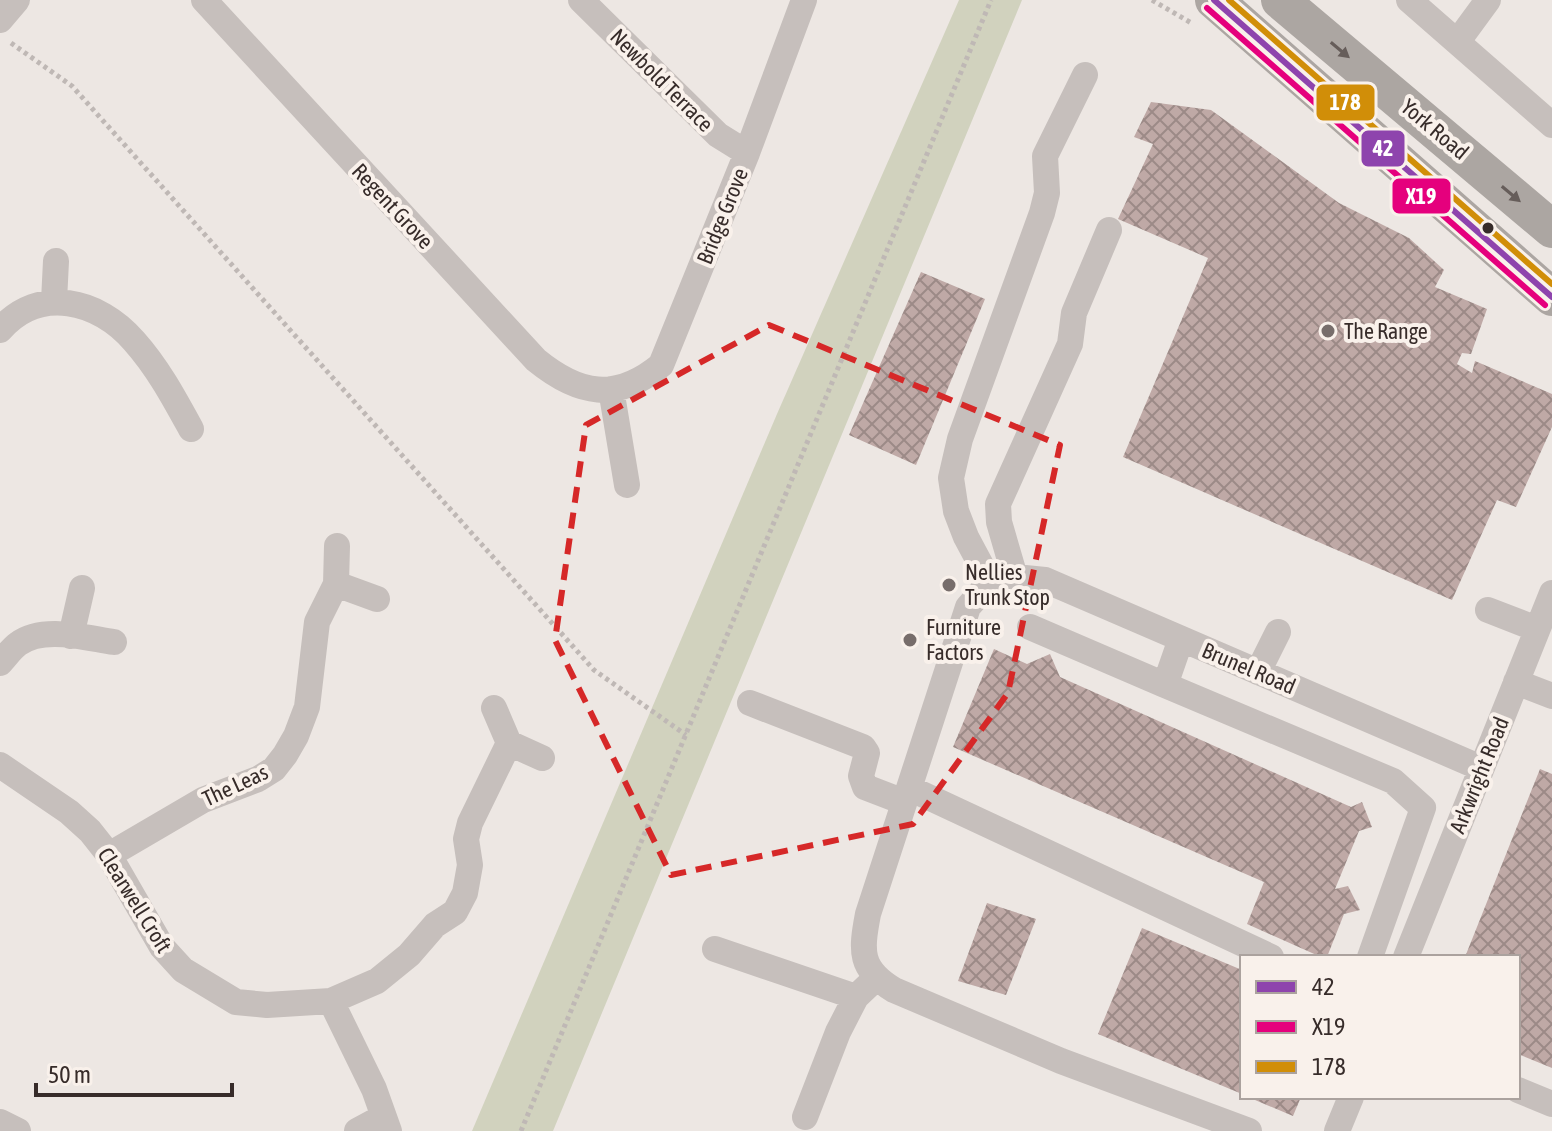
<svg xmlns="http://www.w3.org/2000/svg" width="1552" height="1131" font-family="'Asap Condensed',sans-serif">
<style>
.park{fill:#d1d2be}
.building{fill:url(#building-cross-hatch)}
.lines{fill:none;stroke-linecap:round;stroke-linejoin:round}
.path{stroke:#bfb8b5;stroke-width:5;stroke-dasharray:4 4;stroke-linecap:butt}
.minor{stroke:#c6bfbc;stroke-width:26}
.highway{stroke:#aca6a2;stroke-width:38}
.bus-1-casing{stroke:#f9f1eb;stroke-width:12}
.bus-2-casing{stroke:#f9f1eb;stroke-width:12}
.bus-3-casing{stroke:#f9f1eb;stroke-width:12}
.bus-1{stroke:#8e44ad;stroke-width:6}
.bus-2{stroke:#e5007d;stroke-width:6}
.bus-3{stroke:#d18e08;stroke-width:6}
.oneway{fill:#665d5a}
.marked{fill:none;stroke:#d62828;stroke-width:6;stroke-dasharray:16 10;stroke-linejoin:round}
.bus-dot{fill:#372c2a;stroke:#f9f1eb;stroke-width:3}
.poi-dot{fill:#776d6b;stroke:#f9f1eb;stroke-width:3}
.labels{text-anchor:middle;stroke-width:8;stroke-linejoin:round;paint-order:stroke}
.street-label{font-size:22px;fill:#372c2a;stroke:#f9f1eb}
.poi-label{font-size:22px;fill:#372c2a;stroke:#f9f1eb;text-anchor:start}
.line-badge{stroke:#f9f1eb;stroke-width:3}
.badge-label{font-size:22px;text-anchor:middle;font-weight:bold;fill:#fff}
</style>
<defs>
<pattern id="building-cross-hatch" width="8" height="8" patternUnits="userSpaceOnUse" patternTransform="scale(2)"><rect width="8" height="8" fill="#bfa9a6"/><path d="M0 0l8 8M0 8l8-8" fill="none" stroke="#9c8a87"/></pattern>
</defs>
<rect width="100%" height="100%" fill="#ede7e3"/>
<path class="park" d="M 959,0 L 1022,0 L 553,1131 L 472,1131 L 777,414 Z"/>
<path class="building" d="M 1151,102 L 1211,110 L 1339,203 L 1409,238 L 1444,270 L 1435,287 L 1487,309 L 1471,354 L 1462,353 L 1457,364 L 1472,373 L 1475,361 L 1552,394 L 1552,427 L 1516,507 L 1497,500 L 1452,600 L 1123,457 L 1208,258 L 1118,219 L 1153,144 L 1134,137 Z
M 921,272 L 985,299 L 916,465 L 849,435 Z
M 994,649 L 1027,664 L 1050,654 L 1060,677 L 1351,807 L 1362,802 L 1372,827 L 1359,831 L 1335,889 L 1348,886 L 1360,910 L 1344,914 L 1327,957 L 1321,957 L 1247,924 L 1264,882 L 953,747 Z
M 1540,769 L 1552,774 L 1552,1068 L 1518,1054 L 1518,957 L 1465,957 Z
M 987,903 L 1036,919 L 1006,995 L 958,981 Z
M 1142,928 L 1242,970 L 1242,1094 L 1098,1034 Z
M 1248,1097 L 1301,1097 L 1293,1116 Z"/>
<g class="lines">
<path class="path" d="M 1152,0 L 1193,24
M 11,43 L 72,86 L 594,670 L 686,735
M 521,1131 L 991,0"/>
<path class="minor" d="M 204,0 L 536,360 C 579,395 616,402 661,365 L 747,153 L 804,0
M 581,0 L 718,135 L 747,153
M 1409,0 L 1552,125
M 0,20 L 17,0
M 1458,41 L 1488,0
M 54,301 L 56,261
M 0,330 C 39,285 99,300 134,341 C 158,368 174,398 191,429
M 611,389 L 627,485
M 1015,577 L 999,522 L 998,504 L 1070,344 L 1074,313 L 1109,230
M 990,582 L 966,537 L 956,511 L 951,478 L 960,439 L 1042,213 L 1047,193 L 1045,156 L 1085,75
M 336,584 L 377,599
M 1488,610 L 1537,629
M 1030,627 L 1165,685
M 71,636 L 82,588
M 1181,639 L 1165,685 L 1393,781 L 1423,808 L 1370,957
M 0,663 C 6,657 11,649 18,644 C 43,625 86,638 114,642
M 1258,672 L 1278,632
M 1516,682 L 1552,696
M 750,703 L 863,747 L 867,753 L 861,776 L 865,787 L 904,802
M 494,708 L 509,743 L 542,758
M 0,765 L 69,812 L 90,831 L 109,855 L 162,947 L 183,970 L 236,1002 L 267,1005 L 331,1001 L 377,981 L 409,955 L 435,925 L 455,912 L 465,893 L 470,865 L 466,839 L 470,823 L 509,743
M 909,788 L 1271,957
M 109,855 L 203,800 L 258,779 L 274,769 L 285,755 L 296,736 L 307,707 L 317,622 L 336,584 L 337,546
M 715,949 L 856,997
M 1406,957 L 1552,593
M 331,1001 L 374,1089 L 389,1131
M 1518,1090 L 1552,1104
M 805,1117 L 838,1032 L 856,997 L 875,979
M 0,1122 L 18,1131
M 357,1131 L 383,1117
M 1249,1131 L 1061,1061 L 894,990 C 859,969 861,951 868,914 L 968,607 L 990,582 L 1015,577 L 1045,580 L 1481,768
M 1337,1131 L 1351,1097"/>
<path class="highway" d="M 1214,0 L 1552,297
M 1280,0 L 1552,229"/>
<defs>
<path id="bus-1" d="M 1214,0 L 1552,297"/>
<path id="bus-2" d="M 1207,8 L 1545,305"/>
<path id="bus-3" d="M 1229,0 L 1552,284"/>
</defs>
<use href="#bus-1" class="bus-1-casing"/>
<use href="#bus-2" class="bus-2-casing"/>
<use href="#bus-3" class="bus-3-casing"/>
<use href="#bus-1" class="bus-1"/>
<use href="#bus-2" class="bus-2"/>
<use href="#bus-3" class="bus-3"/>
</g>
<defs><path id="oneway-solid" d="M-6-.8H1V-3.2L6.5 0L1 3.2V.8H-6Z" transform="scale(2)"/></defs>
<g class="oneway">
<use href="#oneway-solid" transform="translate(1340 50) rotate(40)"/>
<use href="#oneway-solid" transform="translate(1511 194) rotate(40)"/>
</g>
<path class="marked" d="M 769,325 L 1060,445 L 1008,693 L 913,824 L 671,875 L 555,640 L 586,425 Z"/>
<circle class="bus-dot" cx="1488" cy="228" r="7"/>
<g class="poi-dot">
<circle cx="1328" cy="331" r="8"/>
<circle cx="949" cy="585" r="8"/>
<circle cx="910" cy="640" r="8"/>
</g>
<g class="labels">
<g class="street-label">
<text transform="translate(662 80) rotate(45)" y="8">Newbold Terrace</text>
<text transform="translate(1435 129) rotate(40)" y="8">York Road</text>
<text transform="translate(393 206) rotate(47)" y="8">Regent Grove</text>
<text transform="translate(722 216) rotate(-68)" y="8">Bridge Grove</text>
<text transform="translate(1249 668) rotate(23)" y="8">Brunel Road</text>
<text transform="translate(1479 775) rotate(-68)" y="8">Arkwright Road</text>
<text transform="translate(235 785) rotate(-25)" y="8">The Leas</text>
<text transform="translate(135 900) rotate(58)" y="8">Clearwell Croft</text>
</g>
<g class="poi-label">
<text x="1344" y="339">The Range</text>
<text x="965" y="580">Nellies<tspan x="965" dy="25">Trunk Stop</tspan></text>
<text x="926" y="635">Furniture<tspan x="926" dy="25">Factors</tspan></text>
</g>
</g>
<g class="line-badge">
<rect x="1315" y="83" width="61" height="39" rx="8" fill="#d18e08"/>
<rect x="1360" y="129" width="46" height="39" rx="8" fill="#8e44ad"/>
<rect x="1391" y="177" width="61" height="38" rx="8" fill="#e5007d"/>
</g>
<g class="badge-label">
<text x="1345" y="110">178</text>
<text x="1383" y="156">42</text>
<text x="1421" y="204">X19</text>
</g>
<rect x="1240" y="955" width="280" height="144" fill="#f9f1eb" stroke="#aba29e" stroke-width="2"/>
<rect x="1256" y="981" width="40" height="12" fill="#8e44ad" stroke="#aba29e" stroke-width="2"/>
<text x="1312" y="995" font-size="24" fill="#372c2a">42</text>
<rect x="1256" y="1021" width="40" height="12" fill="#e5007d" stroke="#aba29e" stroke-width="2"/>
<text x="1312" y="1035" font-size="24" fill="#372c2a">X19</text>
<rect x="1256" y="1061" width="40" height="12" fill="#d18e08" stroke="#aba29e" stroke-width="2"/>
<text x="1312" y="1075" font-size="24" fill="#372c2a">178</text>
<path d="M36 1083v12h196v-12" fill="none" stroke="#372c2a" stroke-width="4"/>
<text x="48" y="1083" font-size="24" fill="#372c2a" stroke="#f9f1eb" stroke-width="6" paint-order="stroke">50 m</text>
</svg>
